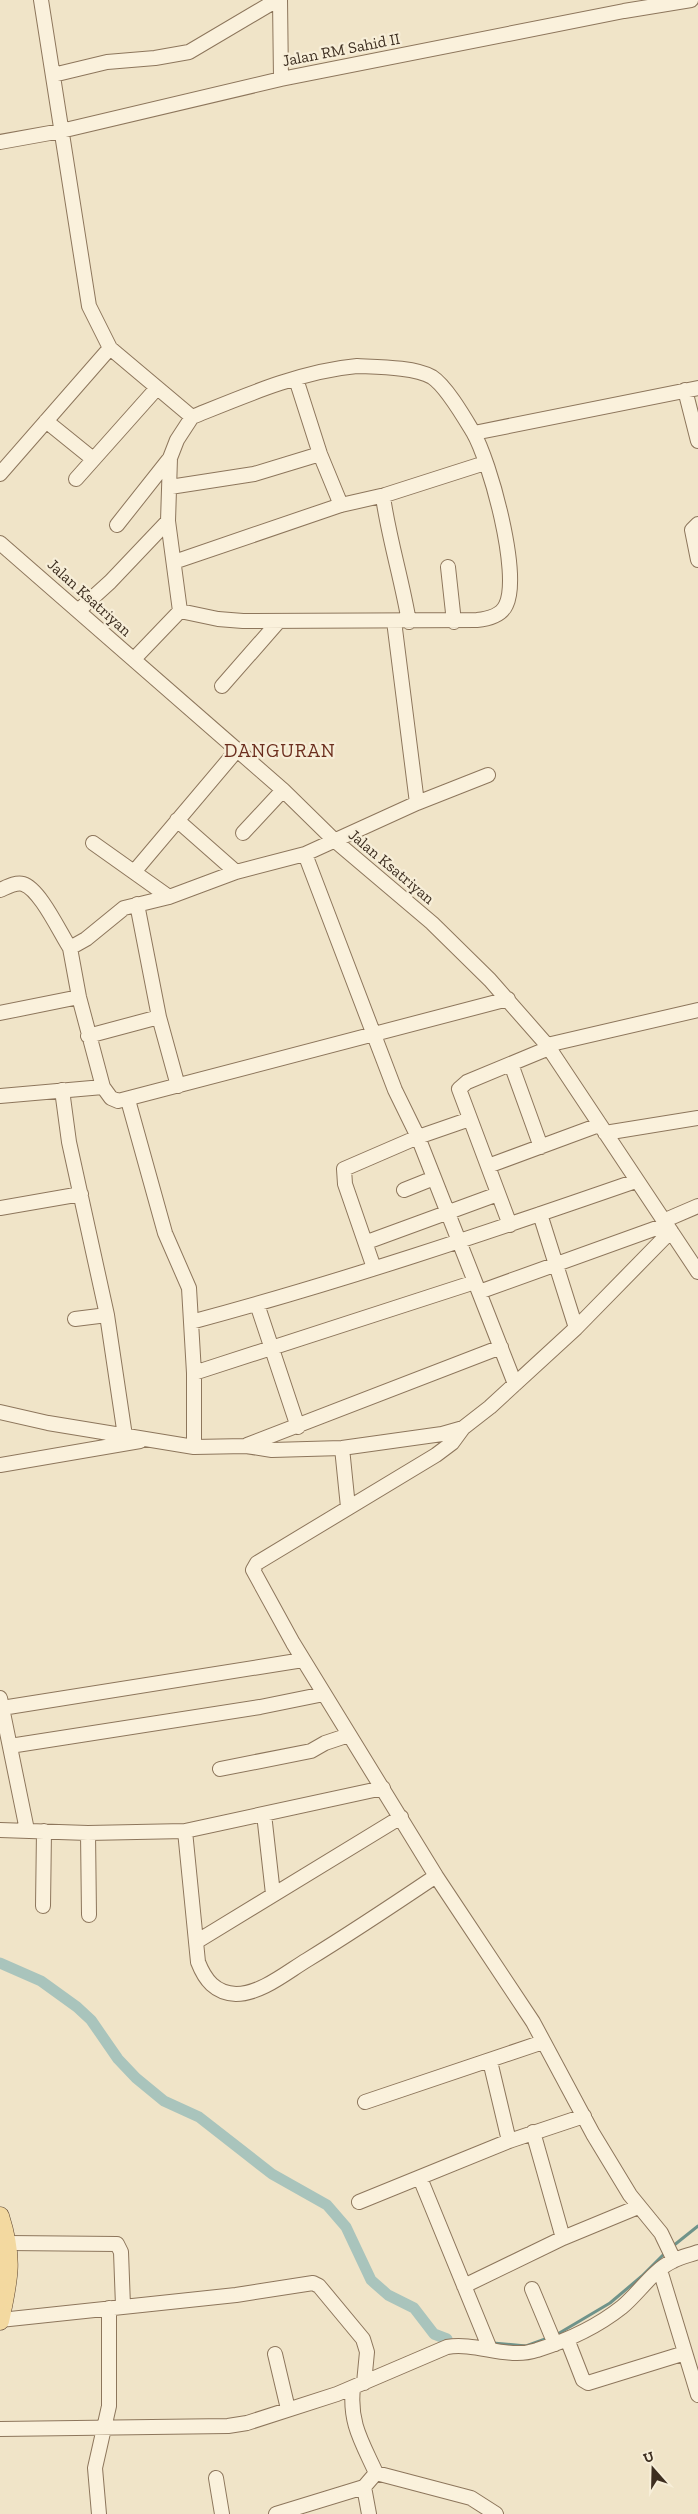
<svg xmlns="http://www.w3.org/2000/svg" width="698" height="2514" font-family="'Zilla Slab',serif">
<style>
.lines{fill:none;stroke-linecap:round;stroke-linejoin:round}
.stream{stroke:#6f938a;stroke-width:3}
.canal{stroke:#a9c4bc;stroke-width:11}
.minor-casing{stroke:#8d765c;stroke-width:16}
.major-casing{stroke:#5b4430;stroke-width:19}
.minor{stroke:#faf1dc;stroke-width:14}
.major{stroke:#f3d9a0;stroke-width:18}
.labels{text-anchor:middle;stroke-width:4.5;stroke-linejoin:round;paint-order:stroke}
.street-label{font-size:16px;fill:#3d2e20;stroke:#f7eed8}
.quarter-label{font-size:19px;letter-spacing:1px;fill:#6b2e1e;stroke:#f7eed8}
</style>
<rect width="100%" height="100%" fill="#f0e4c8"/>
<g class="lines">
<path class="stream" d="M 673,2246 L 698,2226
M 556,2335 L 610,2303 L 642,2276 L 666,2252
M 493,2343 L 526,2346 L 548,2338"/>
<path class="canal" d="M 0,1963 L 41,1981 L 77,2007 L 91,2020 L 118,2059 L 136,2078 L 164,2101 L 199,2117 L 272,2174 L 327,2205 L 346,2227 L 371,2280 L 388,2295 L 414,2308 L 434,2334 L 447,2339"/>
<defs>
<path id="minor" d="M 41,0 L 89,306 L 110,348 L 192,417
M 280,0 L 281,79
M 53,75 L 107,62 L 155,58 L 189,52 L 277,0
M 0,142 L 61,131 L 281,79 L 624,11 L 691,0
M 357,366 C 377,367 415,367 432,377 C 446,386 464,417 473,432 C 490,461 521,574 506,605 C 501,616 488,619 477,620 L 243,621 L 218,619 L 180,611 L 168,521 L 170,458 L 177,440 L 192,417 C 244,396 301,371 357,366 Z
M 296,379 L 320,454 L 341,505
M 685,390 L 698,441
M 46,421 L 93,459
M 474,433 L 698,388
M 0,474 L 110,348
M 76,479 L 157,388
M 170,487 L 254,474 L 320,454
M 385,495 L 383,497 C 389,539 402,580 409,622
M 698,524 L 692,530 L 698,560
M 117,525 L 170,458
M 0,543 L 283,790 L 334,840 L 432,923 L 490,980 L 547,1045 L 698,1272
M 174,562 L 341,505 L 385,495 L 485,463
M 448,567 L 454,622
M 78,611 L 110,582 L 168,521
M 394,621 L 417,803
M 134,659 L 180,611
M 222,686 L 279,621
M 177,820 L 236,872
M 243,833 L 283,790
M 93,843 L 169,897
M 305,854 L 395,1090 L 418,1137 L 479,1292 L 665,1225
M 134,872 L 237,750
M 0,890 C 7,887 16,882 23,884 C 40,889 60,933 70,948 L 86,939 L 124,908 L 169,897 L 236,872 L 305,854 L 417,803 L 488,775
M 137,904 L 159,1017 L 178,1086
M 70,948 L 79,997 L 103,1087 L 111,1098 L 118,1101 L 508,999
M 0,1013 L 79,997
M 88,1036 L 159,1017
M 547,1045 L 698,1010
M 511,1064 L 541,1147
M 62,1090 L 69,1142 L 107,1315 L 125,1436
M 0,1096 L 103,1087
M 128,1100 L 165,1233 L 189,1288 L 194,1373 L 194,1447
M 605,1133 L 698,1118
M 488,1166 L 599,1125
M 404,1190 L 434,1178
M 0,1208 L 81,1194
M 540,1214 L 576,1328
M 663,1221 L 698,1206
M 510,1225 L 459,1089 L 467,1082 L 549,1048
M 367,1242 L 498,1194
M 374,1268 L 345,1184 L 344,1169 L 418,1137 L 470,1119
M 479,1292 L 515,1384
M 257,1304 L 298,1427
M 75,1319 L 107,1315
M 191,1322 C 341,1282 489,1232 636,1181
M 194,1373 L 475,1282
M 0,1412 L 48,1423 L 194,1447 L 246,1446 L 272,1450 L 342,1448 L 442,1434 L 463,1428 L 490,1407 L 576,1328 L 671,1231
M 463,1428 L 452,1443 L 436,1455 L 257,1563 L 253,1570 L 293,1643 L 436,1876 L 533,2022 L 593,2134 L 630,2195 L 661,2233 L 674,2260
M 247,1445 L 501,1347
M 342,1448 L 348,1507
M 0,1465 L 140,1441
M 0,1698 L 27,1830
M 2,1708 L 303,1660
M 10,1746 L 260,1707 L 324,1694
M 220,1769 L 311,1751 L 325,1743 L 349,1735
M 264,1814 L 273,1894
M 0,1830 L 88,1833 L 185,1831 L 198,1962 C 205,1980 215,1993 236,1994 C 261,1994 287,1972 307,1960 C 351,1933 393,1905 436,1876
M 185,1831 L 383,1788
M 88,1833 L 89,1915
M 43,1906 L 44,1831
M 196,1942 L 401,1817
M 490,2061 L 509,2141
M 365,2102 L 543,2042
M 533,2132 L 563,2238
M 420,2178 L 490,2349
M 359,2202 L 509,2141 L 584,2116
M 8,2243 L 117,2244 L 121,2252 L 123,2306
M 660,2270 L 698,2395
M 464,2286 L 563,2238 L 638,2207
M 532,2289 L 555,2344
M 0,2320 L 236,2295 L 313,2283 L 319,2286 L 363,2339 L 367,2352 L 364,2383
M 567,2339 L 583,2380 L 588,2383 L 685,2353
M 275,2354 L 288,2409
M 353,2388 C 349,2423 362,2442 376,2473 L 364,2487 L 369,2514
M 0,2429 L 228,2426 L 247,2423 L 337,2394 L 447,2347 C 477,2342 508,2360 537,2350 C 566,2341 598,2326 622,2307 C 639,2293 653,2270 673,2261 C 680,2257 690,2255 698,2252
M 376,2473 L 471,2498 L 496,2514
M 216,2478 L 222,2514
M 99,2514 L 95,2468 L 109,2406 L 109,2308
M 276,2514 L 364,2487"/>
<path id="major" d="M 0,2216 C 14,2260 9,2278 0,2321"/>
</defs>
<use href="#minor" class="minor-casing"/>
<use href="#major" class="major-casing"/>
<use href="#minor" class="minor"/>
<use href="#major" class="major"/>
</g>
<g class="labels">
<g class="street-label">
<text transform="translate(341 49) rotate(-11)" y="6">Jalan RM Sahid II</text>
<text transform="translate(90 597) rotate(42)" y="6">Jalan Ksatriyan</text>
<text transform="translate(392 866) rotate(40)" y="6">Jalan Ksatriyan</text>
</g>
<g class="quarter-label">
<text x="280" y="757">DANGURAN</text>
</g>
</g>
<g transform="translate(653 2469) rotate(340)" stroke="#f7eed8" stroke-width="4" paint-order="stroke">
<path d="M0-4L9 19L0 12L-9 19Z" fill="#3d2e20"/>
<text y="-8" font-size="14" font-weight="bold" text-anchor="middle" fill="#3d2e20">U</text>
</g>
</svg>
